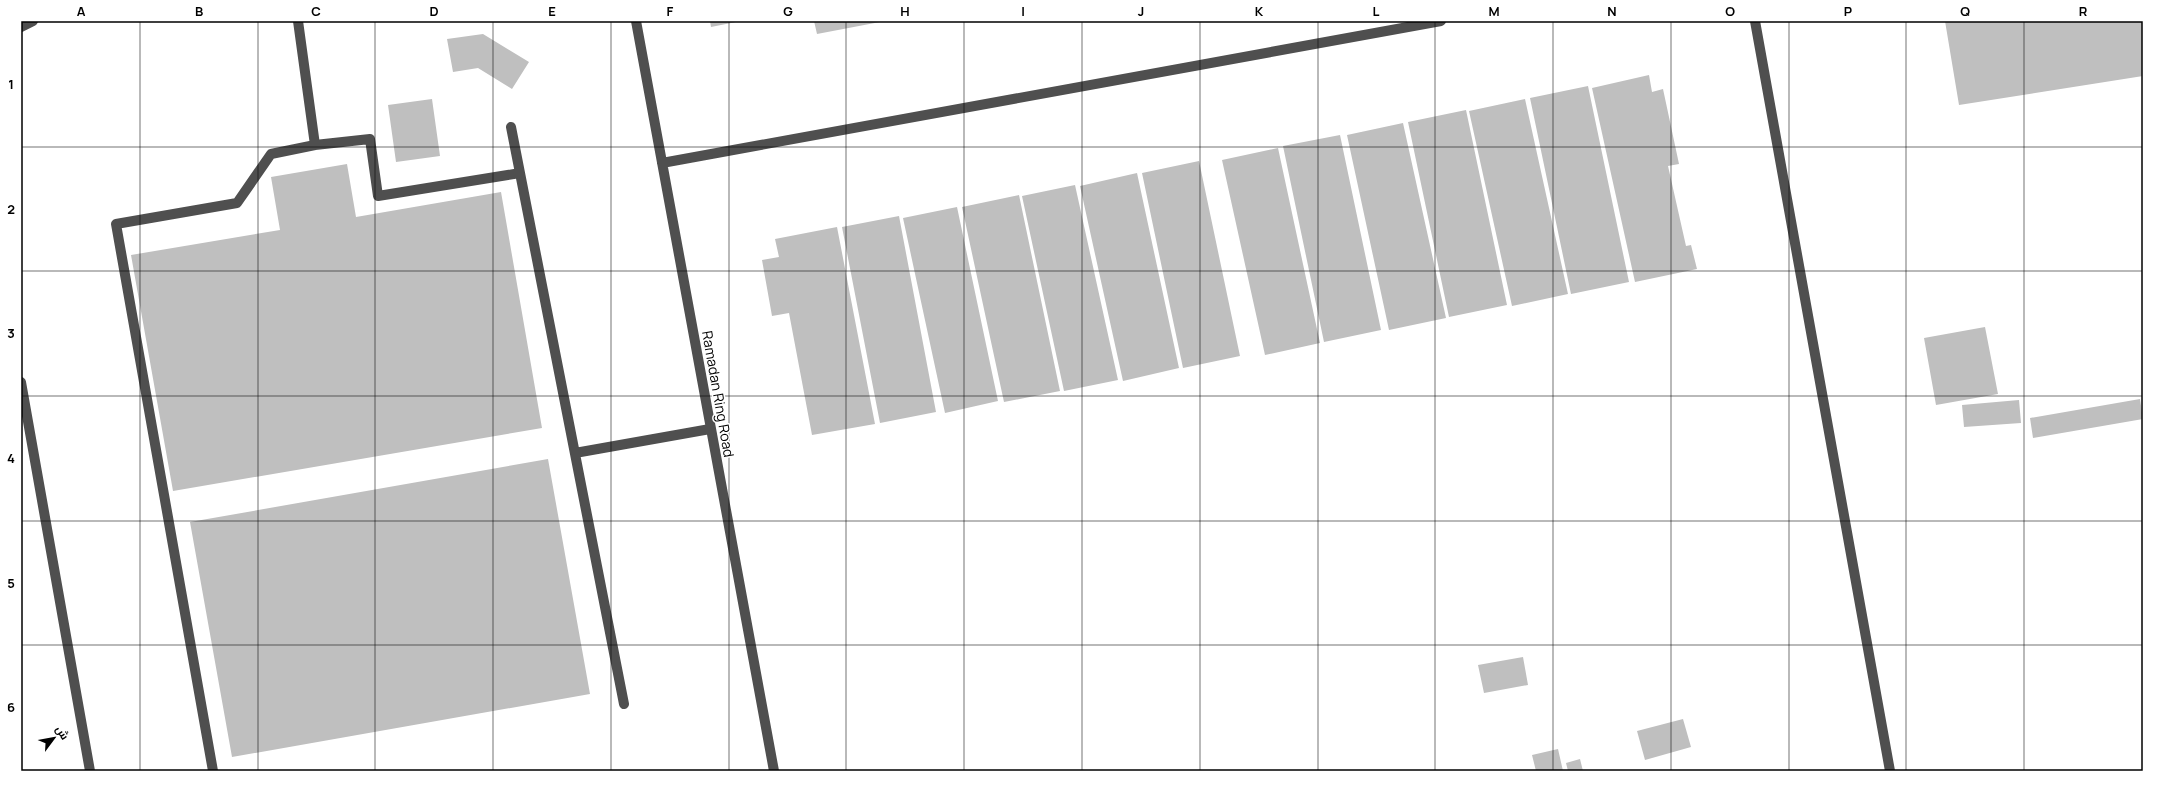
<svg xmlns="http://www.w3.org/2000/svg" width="2164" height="792" font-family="Manrope,Cairo,sans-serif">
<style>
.building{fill:#bfbfbf}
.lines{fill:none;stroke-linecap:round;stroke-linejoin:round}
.minor{stroke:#4f4f4f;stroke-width:10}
.grid{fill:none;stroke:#000;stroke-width:1;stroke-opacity:0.55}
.labels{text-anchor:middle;stroke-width:3;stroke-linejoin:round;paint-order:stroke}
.street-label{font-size:14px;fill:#000;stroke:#fff}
.neatline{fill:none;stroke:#000;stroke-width:1.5}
.grid-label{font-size:13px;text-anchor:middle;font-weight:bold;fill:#000}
</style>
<rect width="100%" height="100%" fill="#fff"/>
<path class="building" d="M 710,21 L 736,21 L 736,22 L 711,27 Z
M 814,21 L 880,21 L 880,22 L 817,34 Z
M 1945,21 L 2143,21 L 2143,76 L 1959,105 Z
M 483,34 L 529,62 L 512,89 L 478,68 L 453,72 L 447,39 Z
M 1649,75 L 1652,92 L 1663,89 L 1679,164 L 1668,166 L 1686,246 L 1691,245 L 1697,269 L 1635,282 L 1592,88 Z
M 1588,86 L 1629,282 L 1571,294 L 1530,98 Z
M 432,99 L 440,156 L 396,162 L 388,105 Z
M 1525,99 L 1568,294 L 1512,306 L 1469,111 Z
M 1466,110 L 1507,305 L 1449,317 L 1408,122 Z
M 1403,123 L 1446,318 L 1389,330 L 1347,135 Z
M 1340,135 L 1381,330 L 1324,342 L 1283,146 Z
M 1278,148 L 1320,343 L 1265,355 L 1222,160 Z
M 1199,161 L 1240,356 L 1183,368 L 1142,173 Z
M 347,164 L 356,217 L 501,192 L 542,428 L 173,491 L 131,255 L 280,230 L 271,177 Z
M 1137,173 L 1179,368 L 1123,381 L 1080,186 Z
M 1075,185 L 1118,380 L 1064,391 L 1022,196 Z
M 1019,195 L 1060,391 L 1004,402 L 962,207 Z
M 957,207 L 998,401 L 945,413 L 903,218 Z
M 899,216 L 936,412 L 880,423 L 842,227 Z
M 837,227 L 875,424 L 812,435 L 789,313 L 772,316 L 762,260 L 779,257 L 775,239 Z
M 1985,327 L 1998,394 L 1936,405 L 1924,338 Z
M 2140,399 L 2143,419 L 2033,438 L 2030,418 Z
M 2019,400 L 2021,423 L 1964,427 L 1962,405 Z
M 548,459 L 590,694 L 232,757 L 190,522 Z
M 1523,657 L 1528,685 L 1484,693 L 1478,665 Z
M 1683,719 L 1691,747 L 1645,760 L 1637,731 Z
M 1558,749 L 1563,771 L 1536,771 L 1532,755 Z
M 1580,759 L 1583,771 L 1568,771 L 1566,763 Z"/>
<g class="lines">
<path class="minor" d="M 298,21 L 315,145
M 636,21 L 774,771
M 1755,21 L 1890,771
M 21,27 L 33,21
M 511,127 L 624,704
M 662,163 L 1441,21
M 21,382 L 90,771
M 575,453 L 710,429
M 213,771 L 116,224 L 237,203 L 271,154 L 315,145 L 370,139 L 378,196 L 520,173"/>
</g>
<path class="grid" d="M 140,21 L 140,771M 258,21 L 258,771M 375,21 L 375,771M 493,21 L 493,771M 611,21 L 611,771M 729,21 L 729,771M 846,21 L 846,771M 964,21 L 964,771M 1082,21 L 1082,771M 1200,21 L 1200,771M 1318,21 L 1318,771M 1435,21 L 1435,771M 1553,21 L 1553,771M 1671,21 L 1671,771M 1789,21 L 1789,771M 1906,21 L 1906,771M 2024,21 L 2024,771M 21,147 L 2143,147M 21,271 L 2143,271M 21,396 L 2143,396M 21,521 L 2143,521M 21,645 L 2143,645"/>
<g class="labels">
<g class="street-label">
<text transform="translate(718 394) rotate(80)" y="5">Ramadan Ring Road</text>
</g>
</g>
<rect width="2164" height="792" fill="none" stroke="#ffffff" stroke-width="44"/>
<g transform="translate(54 738) rotate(58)" stroke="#ffffff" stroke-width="3" paint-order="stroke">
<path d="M0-3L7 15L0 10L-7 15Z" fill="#000000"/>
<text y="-6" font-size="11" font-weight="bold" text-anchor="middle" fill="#000000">ش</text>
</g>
<rect x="22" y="22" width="2120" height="748" class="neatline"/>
<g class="grid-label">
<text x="81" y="16">A</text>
<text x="199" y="16">B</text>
<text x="316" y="16">C</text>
<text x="434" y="16">D</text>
<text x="552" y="16">E</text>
<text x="670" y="16">F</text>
<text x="788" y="16">G</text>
<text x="905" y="16">H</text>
<text x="1023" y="16">I</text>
<text x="1141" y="16">J</text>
<text x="1259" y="16">K</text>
<text x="1376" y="16">L</text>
<text x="1494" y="16">M</text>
<text x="1612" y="16">N</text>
<text x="1730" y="16">O</text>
<text x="1848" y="16">P</text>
<text x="1965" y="16">Q</text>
<text x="2083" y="16">R</text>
<text x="11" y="89">1</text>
<text x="11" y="214">2</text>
<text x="11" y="338">3</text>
<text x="11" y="463">4</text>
<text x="11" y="588">5</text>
<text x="11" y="712">6</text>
</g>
</svg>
